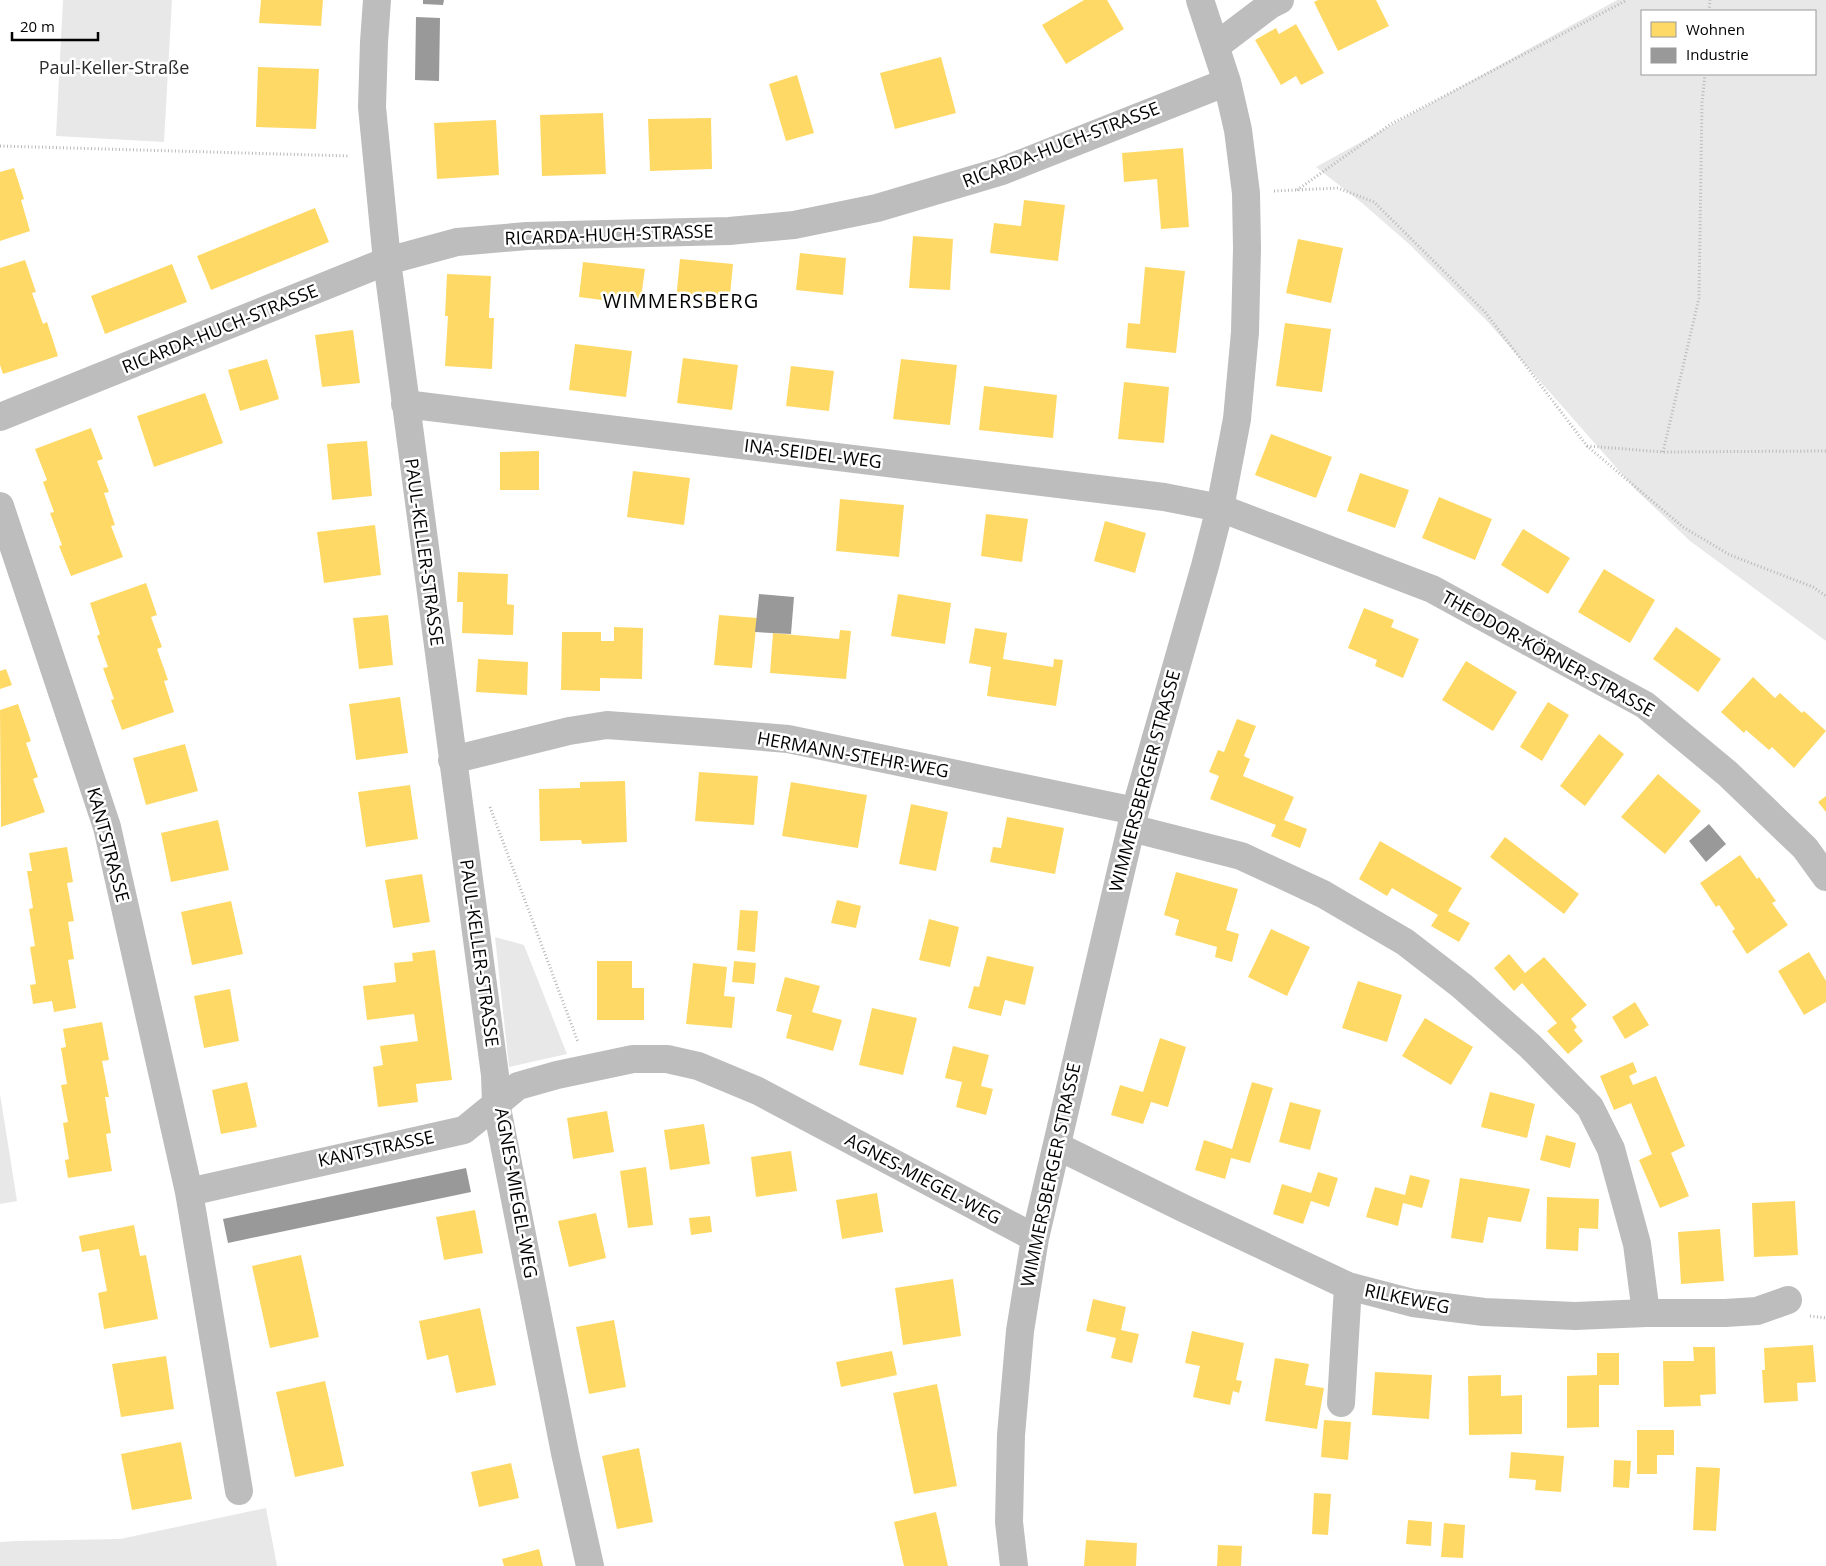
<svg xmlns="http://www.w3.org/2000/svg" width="1826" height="1566" font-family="'Open Sans',sans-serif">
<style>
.green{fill:#e8e8e8;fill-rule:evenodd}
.homes{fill:#ffd966}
.industry{fill:#999}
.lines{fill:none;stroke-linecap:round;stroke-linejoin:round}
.path{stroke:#b8b8b8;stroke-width:3;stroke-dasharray:1 2.5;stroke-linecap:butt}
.minor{stroke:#bdbdbd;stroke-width:28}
.labels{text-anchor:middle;stroke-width:5;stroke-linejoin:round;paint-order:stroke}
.park-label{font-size:18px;fill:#2d2d2d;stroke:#fff}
.street-label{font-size:18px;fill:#000;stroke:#fff}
.quarter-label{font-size:20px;letter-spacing:1px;fill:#000;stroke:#fff}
</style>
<rect width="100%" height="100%" fill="#fff"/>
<path class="green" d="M 63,0 L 172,0 L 164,142 L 56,136 Z
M 1617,0 L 1826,0 L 1826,641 L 1690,541 L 1636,490 L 1486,320 L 1408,243 L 1362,203 L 1316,167 ZM 1642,11 L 1815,11 L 1815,74 L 1642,74 Z
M 495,937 L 524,945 L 567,1054 L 509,1067 Z
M 0,1094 L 17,1201 L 0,1204 Z
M 266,1508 L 277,1566 L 0,1566 L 0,1542 L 16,1541 L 120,1539 Z"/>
<path class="homes" d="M 261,0 L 323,0 L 321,26 L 259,23 Z
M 1084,0 L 1107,0 L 1124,29 L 1066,64 L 1042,25 Z
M 1318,0 L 1376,0 L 1389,26 L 1338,51 L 1314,2 Z
M 1296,24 L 1324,73 L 1301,85 L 1296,76 L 1281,85 L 1255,40 L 1276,28 L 1279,34 Z
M 941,57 L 956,113 L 895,129 L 880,73 Z
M 258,67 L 319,69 L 316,129 L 256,127 Z
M 797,75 L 814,133 L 786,141 L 769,84 Z
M 603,113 L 606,174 L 542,176 L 540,115 Z
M 711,118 L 712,169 L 650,171 L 648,119 Z
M 496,120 L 499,175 L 437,179 L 434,123 Z
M 1183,148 L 1189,227 L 1161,229 L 1157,179 L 1124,182 L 1122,153 Z
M 14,168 L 24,199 L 21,200 L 30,231 L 0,241 L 0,172 Z
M 1024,200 L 1065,205 L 1058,261 L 990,253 L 994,223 L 1021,226 Z
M 315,208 L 329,242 L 211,290 L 197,256 Z
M 913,236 L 953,239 L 950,290 L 909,288 Z
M 1298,239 L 1343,248 L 1331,303 L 1286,293 Z
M 800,253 L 846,258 L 843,295 L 796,290 Z
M 680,259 L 733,264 L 729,306 L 676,300 Z
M 25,260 L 36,292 L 32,293 L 43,324 L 47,322 L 58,356 L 3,374 L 0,365 L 0,268 Z
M 583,262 L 645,269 L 640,305 L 579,297 Z
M 172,264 L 187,302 L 105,334 L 91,296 Z
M 1145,267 L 1185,271 L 1176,353 L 1126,348 L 1128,323 L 1140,324 Z
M 447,274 L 491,276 L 489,318 L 494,318 L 492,369 L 445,366 L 448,316 L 445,316 Z
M 1285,323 L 1331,329 L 1322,392 L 1276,386 Z
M 353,330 L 360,383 L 322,387 L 315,335 Z
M 575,344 L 632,351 L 626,397 L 569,390 Z
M 683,358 L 738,365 L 732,410 L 677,403 Z
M 267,359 L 279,399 L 240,411 L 228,370 Z
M 901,359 L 957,365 L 950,425 L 893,419 Z
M 791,366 L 834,371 L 829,411 L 786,406 Z
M 1124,382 L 1169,387 L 1164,443 L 1118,439 Z
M 984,386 L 1057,395 L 1053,438 L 979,430 Z
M 205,393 L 223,443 L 154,467 L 137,416 Z
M 91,428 L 103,459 L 97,461 L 109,492 L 104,493 L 115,525 L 111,526 L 123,557 L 71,576 L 59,546 L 62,545 L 50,513 L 54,512 L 43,482 L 47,480 L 35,449 Z
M 1271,434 L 1332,457 L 1316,498 L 1255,475 Z
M 367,441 L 372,496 L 332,500 L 327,444 Z
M 539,451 L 539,490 L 500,490 L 500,452 Z
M 633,471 L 690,478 L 684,525 L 627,517 Z
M 1360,473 L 1409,490 L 1395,528 L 1347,511 Z
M 1439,497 L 1492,519 L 1475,560 L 1422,538 Z
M 840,499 L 904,505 L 899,557 L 836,551 Z
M 986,514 L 1028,519 L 1022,562 L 981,556 Z
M 1105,521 L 1146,533 L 1135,573 L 1094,561 Z
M 375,525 L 381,575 L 324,583 L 317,532 Z
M 1523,529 L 1570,558 L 1548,594 L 1501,565 Z
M 1604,569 L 1655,600 L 1630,643 L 1578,612 Z
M 458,572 L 508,574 L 507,604 L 514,605 L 513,635 L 462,633 L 463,602 L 457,602 Z
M 146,583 L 157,615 L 151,617 L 162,647 L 157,649 L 168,680 L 164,681 L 174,712 L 122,730 L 111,700 L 114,699 L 103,668 L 108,667 L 97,636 L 100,634 L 90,603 Z
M 898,594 L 951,603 L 945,644 L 891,636 Z
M 1364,608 L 1394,620 L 1391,627 L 1419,639 L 1403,678 L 1375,666 L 1377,660 L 1348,648 Z
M 388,615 L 393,665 L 359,669 L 353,618 Z
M 719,615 L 757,618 L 752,668 L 714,665 Z
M 614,627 L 643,628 L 642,679 L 600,678 L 600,691 L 561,690 L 562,632 L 601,632 L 601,641 L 614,641 Z
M 1676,627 L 1721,659 L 1698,692 L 1653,659 Z
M 975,628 L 1007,633 L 1003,659 L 1053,667 L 1054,659 L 1063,660 L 1056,706 L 987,696 L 991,667 L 969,663 Z
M 840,630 L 851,631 L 846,679 L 770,673 L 773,633 L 839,639 Z
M 478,659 L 528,662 L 527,695 L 476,692 Z
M 1466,661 L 1517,692 L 1493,731 L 1442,700 Z
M 6,669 L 12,685 L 0,689 L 0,671 Z
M 1753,677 L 1775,698 L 1780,693 L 1802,713 L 1804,711 L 1826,731 L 1794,768 L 1772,747 L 1769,750 L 1746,730 L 1744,733 L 1721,712 Z
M 400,697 L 408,753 L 356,760 L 349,704 Z
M 1548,702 L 1569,715 L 1542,761 L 1520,747 Z
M 18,704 L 31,741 L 26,743 L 38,777 L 33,779 L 45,812 L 1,827 L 0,710 Z
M 1237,719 L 1256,726 L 1244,756 L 1250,759 L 1243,776 L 1294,797 L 1284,820 L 1307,829 L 1300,848 L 1271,836 L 1276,825 L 1210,799 L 1219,776 L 1209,772 L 1218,750 L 1224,752 Z
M 1599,734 L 1624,754 L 1585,806 L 1560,786 Z
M 185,744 L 198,791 L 146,805 L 133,758 Z
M 699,772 L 758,776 L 754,825 L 695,821 Z
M 1658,774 L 1701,811 L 1665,854 L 1621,817 Z
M 625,781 L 627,842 L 582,844 L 581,840 L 540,841 L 539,789 L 580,788 L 580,782 Z
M 791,782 L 867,795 L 858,848 L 782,836 Z
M 410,785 L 418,839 L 366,847 L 358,792 Z
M 1826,796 L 1826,812 L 1818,802 Z
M 911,804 L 948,812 L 936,871 L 899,864 Z
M 1007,817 L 1064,828 L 1055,874 L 990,862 L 993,847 L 1001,848 Z
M 218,820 L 229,870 L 171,882 L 161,833 Z
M 1505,837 L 1579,894 L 1564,914 L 1490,857 Z
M 1380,841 L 1462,888 L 1448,911 L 1470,923 L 1459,942 L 1431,926 L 1438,915 L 1392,888 L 1387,896 L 1359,879 Z
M 67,847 L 73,882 L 67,883 L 74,921 L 68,922 L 74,959 L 68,960 L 76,1008 L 54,1012 L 52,1001 L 33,1004 L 30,985 L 36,984 L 30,947 L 35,946 L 29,909 L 33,908 L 27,871 L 32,871 L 29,853 Z
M 1740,855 L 1757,879 L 1759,877 L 1776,901 L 1772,903 L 1788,925 L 1747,954 L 1732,931 L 1735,929 L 1719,905 L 1716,907 L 1700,883 Z
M 1176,872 L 1238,889 L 1226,930 L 1239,934 L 1232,962 L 1215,957 L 1217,947 L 1175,935 L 1179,920 L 1164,915 Z
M 422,874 L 430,922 L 393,928 L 385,880 Z
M 837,900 L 861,906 L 856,928 L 831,923 Z
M 231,901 L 243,954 L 192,965 L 181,912 Z
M 740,910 L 758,911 L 755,952 L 737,950 Z
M 929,919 L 959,927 L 950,967 L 919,960 Z
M 1271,929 L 1310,947 L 1287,996 L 1248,977 Z
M 435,950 L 452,1080 L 416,1084 L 418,1102 L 378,1107 L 373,1067 L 383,1065 L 380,1046 L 418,1041 L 414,1014 L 367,1020 L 363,986 L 396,982 L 394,963 L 413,961 L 412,953 Z
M 1809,952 L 1826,981 L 1826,1002 L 1804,1015 L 1778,971 Z
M 1509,954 L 1525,973 L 1544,957 L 1587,1005 L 1571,1019 L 1577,1027 L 1574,1030 L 1583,1041 L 1568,1054 L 1547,1031 L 1557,1023 L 1522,983 L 1514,991 L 1494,968 Z
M 987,956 L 1034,967 L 1025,1005 L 1005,1000 L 1001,1016 L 968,1008 L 974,986 L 979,987 Z
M 597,961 L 632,961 L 632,988 L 644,988 L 644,1020 L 597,1020 Z
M 734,961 L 756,963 L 754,984 L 732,982 Z
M 693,963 L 727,967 L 724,996 L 735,997 L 732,1028 L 686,1024 Z
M 785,977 L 820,986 L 812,1012 L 842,1020 L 833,1051 L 786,1038 L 792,1015 L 776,1011 Z
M 1358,981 L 1402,995 L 1387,1042 L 1342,1028 Z
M 230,989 L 239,1041 L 204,1048 L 194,996 Z
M 1635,1002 L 1649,1025 L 1625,1039 L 1612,1017 Z
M 872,1008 L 917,1018 L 903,1075 L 859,1065 Z
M 1425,1018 L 1473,1047 L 1451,1085 L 1402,1056 Z
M 102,1022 L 109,1060 L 102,1061 L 109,1097 L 105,1097 L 111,1133 L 106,1134 L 112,1171 L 68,1178 L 65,1160 L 69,1159 L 63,1123 L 68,1122 L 61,1085 L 67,1084 L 61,1048 L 66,1047 L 63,1029 Z
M 1160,1038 L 1186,1047 L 1168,1107 L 1151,1102 L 1143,1124 L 1111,1115 L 1120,1085 L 1143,1092 Z
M 953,1046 L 989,1055 L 981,1086 L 993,1089 L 986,1115 L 956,1107 L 962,1082 L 945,1078 Z
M 1633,1062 L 1637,1072 L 1629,1076 L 1633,1085 L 1656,1076 L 1685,1146 L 1671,1153 L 1689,1196 L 1660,1208 L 1639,1160 L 1652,1154 L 1631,1103 L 1614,1110 L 1600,1076 Z
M 247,1082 L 257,1127 L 221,1134 L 212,1090 Z
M 1252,1082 L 1273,1088 L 1250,1163 L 1231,1158 L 1225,1179 L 1195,1170 L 1204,1140 L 1232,1149 Z
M 1490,1092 L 1535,1104 L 1527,1138 L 1481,1127 Z
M 1290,1102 L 1321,1110 L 1310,1150 L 1279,1142 Z
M 607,1111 L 614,1152 L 573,1159 L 567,1118 Z
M 704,1124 L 710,1164 L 670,1170 L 664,1130 Z
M 1546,1135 L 1576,1143 L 1570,1168 L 1540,1160 Z
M 791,1151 L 797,1191 L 756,1197 L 751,1157 Z
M 646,1167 L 653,1225 L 628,1228 L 620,1171 Z
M 1318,1172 L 1338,1178 L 1329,1207 L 1311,1201 L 1303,1224 L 1273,1214 L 1282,1184 L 1311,1193 Z
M 1410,1175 L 1430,1180 L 1422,1208 L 1403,1203 L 1398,1226 L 1366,1217 L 1375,1187 L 1405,1195 Z
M 1460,1178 L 1530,1189 L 1521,1222 L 1488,1217 L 1483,1243 L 1451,1238 Z
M 877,1193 L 883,1232 L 842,1239 L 836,1200 Z
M 1547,1197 L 1599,1199 L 1598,1229 L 1579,1228 L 1578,1251 L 1546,1249 Z
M 1795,1201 L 1798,1255 L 1754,1257 L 1752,1203 Z
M 475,1210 L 483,1253 L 444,1260 L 436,1217 Z
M 596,1213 L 606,1258 L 569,1267 L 558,1221 Z
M 710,1216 L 712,1232 L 691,1235 L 689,1218 Z
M 134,1225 L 140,1256 L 146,1255 L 158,1319 L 104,1329 L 98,1293 L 107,1291 L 99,1249 L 82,1252 L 79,1236 Z
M 1720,1229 L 1724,1281 L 1681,1284 L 1678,1232 Z
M 301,1255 L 319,1337 L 270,1348 L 252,1266 Z
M 953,1279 L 961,1336 L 903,1345 L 895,1288 Z
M 1093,1299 L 1126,1307 L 1121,1330 L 1139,1334 L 1132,1363 L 1111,1358 L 1116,1338 L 1086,1331 Z
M 480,1308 L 496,1385 L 456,1393 L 448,1355 L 427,1360 L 419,1321 Z
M 614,1320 L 626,1387 L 589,1394 L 576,1327 Z
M 1192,1331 L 1244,1343 L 1236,1380 L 1242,1381 L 1239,1393 L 1233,1391 L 1230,1405 L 1193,1397 L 1200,1366 L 1185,1363 Z
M 1813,1345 L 1816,1382 L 1797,1383 L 1798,1401 L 1764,1403 L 1762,1370 L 1765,1370 L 1764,1348 Z
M 1693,1347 L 1715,1347 L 1716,1394 L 1700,1395 L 1701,1406 L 1664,1407 L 1663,1361 L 1694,1361 Z
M 892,1351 L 897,1375 L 841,1387 L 836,1362 Z
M 1597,1353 L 1619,1353 L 1619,1385 L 1599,1385 L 1599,1427 L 1567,1428 L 1567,1376 L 1597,1375 Z
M 166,1356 L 174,1409 L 121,1417 L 112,1364 Z
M 1275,1358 L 1309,1364 L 1305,1385 L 1324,1388 L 1317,1429 L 1265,1421 Z
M 1375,1372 L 1432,1375 L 1429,1419 L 1372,1415 Z
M 1501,1375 L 1501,1396 L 1522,1395 L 1522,1434 L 1469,1435 L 1468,1376 Z
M 325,1381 L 344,1466 L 295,1477 L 276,1392 Z
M 937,1384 L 957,1486 L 914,1494 L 893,1393 Z
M 1324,1420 L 1351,1422 L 1348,1460 L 1321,1457 Z
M 1637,1430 L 1674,1430 L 1674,1455 L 1657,1455 L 1657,1474 L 1637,1474 Z
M 181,1442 L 192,1499 L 132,1510 L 121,1454 Z
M 639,1448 L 653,1522 L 617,1529 L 602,1456 Z
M 1511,1452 L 1564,1456 L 1561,1492 L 1535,1490 L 1536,1480 L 1509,1478 Z
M 1614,1460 L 1631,1461 L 1629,1488 L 1613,1487 Z
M 511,1463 L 519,1498 L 479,1507 L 471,1472 Z
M 1696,1467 L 1720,1468 L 1716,1531 L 1693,1530 Z
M 1314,1493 L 1331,1494 L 1328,1535 L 1312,1534 Z
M 936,1512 L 948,1566 L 904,1566 L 894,1522 Z
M 1408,1520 L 1432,1522 L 1431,1546 L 1406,1544 Z
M 1444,1523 L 1465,1525 L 1463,1558 L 1441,1557 Z
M 1086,1540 L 1137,1543 L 1136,1566 L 1084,1566 Z
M 1218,1545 L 1242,1546 L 1241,1566 L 1217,1566 Z
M 539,1549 L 543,1566 L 504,1566 L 502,1559 Z"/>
<path class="industry" d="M 423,0 L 444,0 L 443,5 L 423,4 Z
M 416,17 L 440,18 L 439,81 L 415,80 Z
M 759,594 L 794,597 L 791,634 L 755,632 Z
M 1709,824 L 1726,844 L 1706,862 L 1689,841 Z
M 466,1168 L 471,1192 L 228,1243 L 223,1219 Z"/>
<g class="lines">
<path class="path" d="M 1709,11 L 1710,0
M 0,146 L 349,156
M 1297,190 L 1391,124 L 1627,0
M 1274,191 L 1338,188 L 1374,202 L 1485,312 L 1587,446 L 1683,527 L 1730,555 L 1813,587 L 1826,596
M 1587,446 L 1663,452 L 1826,451
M 1663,452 L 1699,298 L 1702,103 L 1705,74
M 490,807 L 578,1042
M 1810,1316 L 1826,1318"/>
<path class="minor" d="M 377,0 L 374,42 L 372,107 L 387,261 L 495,1075 L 496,1103 L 565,1453 L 590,1566
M 1216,46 L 1270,5 L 1280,0
M 405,404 L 1164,497 L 1220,508 L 1432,589 L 1645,705 L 1728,774 L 1805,848 L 1826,877
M 0,417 L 387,261 L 457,242 L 527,236 L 729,231 L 794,225 L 877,208 L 1002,171 L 1227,82
M 0,506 L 107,827 L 189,1192 L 239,1491
M 452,760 L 569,731 L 607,725 L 716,733 L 788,739 L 1135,811
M 1131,828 L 1241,856 L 1323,894 L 1405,942 L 1462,986 L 1530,1046 L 1590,1107 L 1611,1149 L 1637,1244 L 1646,1313
M 1057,1146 L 1185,1209 L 1348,1286 L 1413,1303 L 1484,1312 L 1575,1316 L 1646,1313 L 1725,1313 L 1757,1311 L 1788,1300
M 189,1192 L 464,1130 L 518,1086 L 557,1075 L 633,1059 L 667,1059 L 698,1066 L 758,1091 L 1035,1238
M 1341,1403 L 1348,1286
M 1014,1566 L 1009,1522 L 1011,1435 L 1020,1331 L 1035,1238 L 1135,811 L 1205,566 L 1220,508 L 1237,419 L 1245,332 L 1247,248 L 1246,193 L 1238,130 L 1227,82 L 1200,0"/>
</g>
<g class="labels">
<g class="park-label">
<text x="114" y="74">Paul-Keller-Straße</text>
</g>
<g class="street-label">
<text transform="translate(1061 145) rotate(-21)" y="6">RICARDA-HUCH-STRASSE</text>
<text transform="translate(609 235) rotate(-2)" y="6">RICARDA-HUCH-STRASSE</text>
<text transform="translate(220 329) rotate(-22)" y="6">RICARDA-HUCH-STRASSE</text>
<text transform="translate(813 454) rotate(7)" y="6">INA-SEIDEL-WEG</text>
<text transform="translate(424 552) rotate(82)" y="6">PAUL-KELLER-STRASSE</text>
<text transform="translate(1548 654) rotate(29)" y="6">THEODOR-KÖRNER-STRASSE</text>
<text transform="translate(853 755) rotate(10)" y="6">HERMANN-STEHR-WEG</text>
<text transform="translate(1145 781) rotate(-75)" y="6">WIMMERSBERGER STRASSE</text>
<text transform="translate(108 845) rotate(75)" y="6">KANTSTRASSE</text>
<text transform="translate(479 953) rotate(82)" y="6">PAUL-KELLER-STRASSE</text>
<text transform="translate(376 1149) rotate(-12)" y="6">KANTSTRASSE</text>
<text transform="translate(1051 1175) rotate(-78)" y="6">WIMMERSBERGER STRASSE</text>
<text transform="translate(923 1179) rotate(28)" y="6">AGNES-MIEGEL-WEG</text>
<text transform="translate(516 1193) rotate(80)" y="6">AGNES-MIEGEL-WEG</text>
<text transform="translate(1407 1299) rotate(12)" y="6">RILKEWEG</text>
</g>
<g class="quarter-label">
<text x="681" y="308">WIMMERSBERG</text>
</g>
</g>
<rect x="1641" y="10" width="175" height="65" fill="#ffffff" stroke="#999999"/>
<rect x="1651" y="22" width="25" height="15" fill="#ffd966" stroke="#999999"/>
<text x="1686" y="35" font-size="15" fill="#000000">Wohnen</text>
<rect x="1651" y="48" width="25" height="15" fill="#999999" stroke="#999999"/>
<text x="1686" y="60" font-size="15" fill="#000000">Industrie</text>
<path d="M12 32v8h86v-8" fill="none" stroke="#000000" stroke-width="2.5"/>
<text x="20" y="32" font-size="15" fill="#000000" stroke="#ffffff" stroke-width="4" paint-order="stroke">20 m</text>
</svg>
